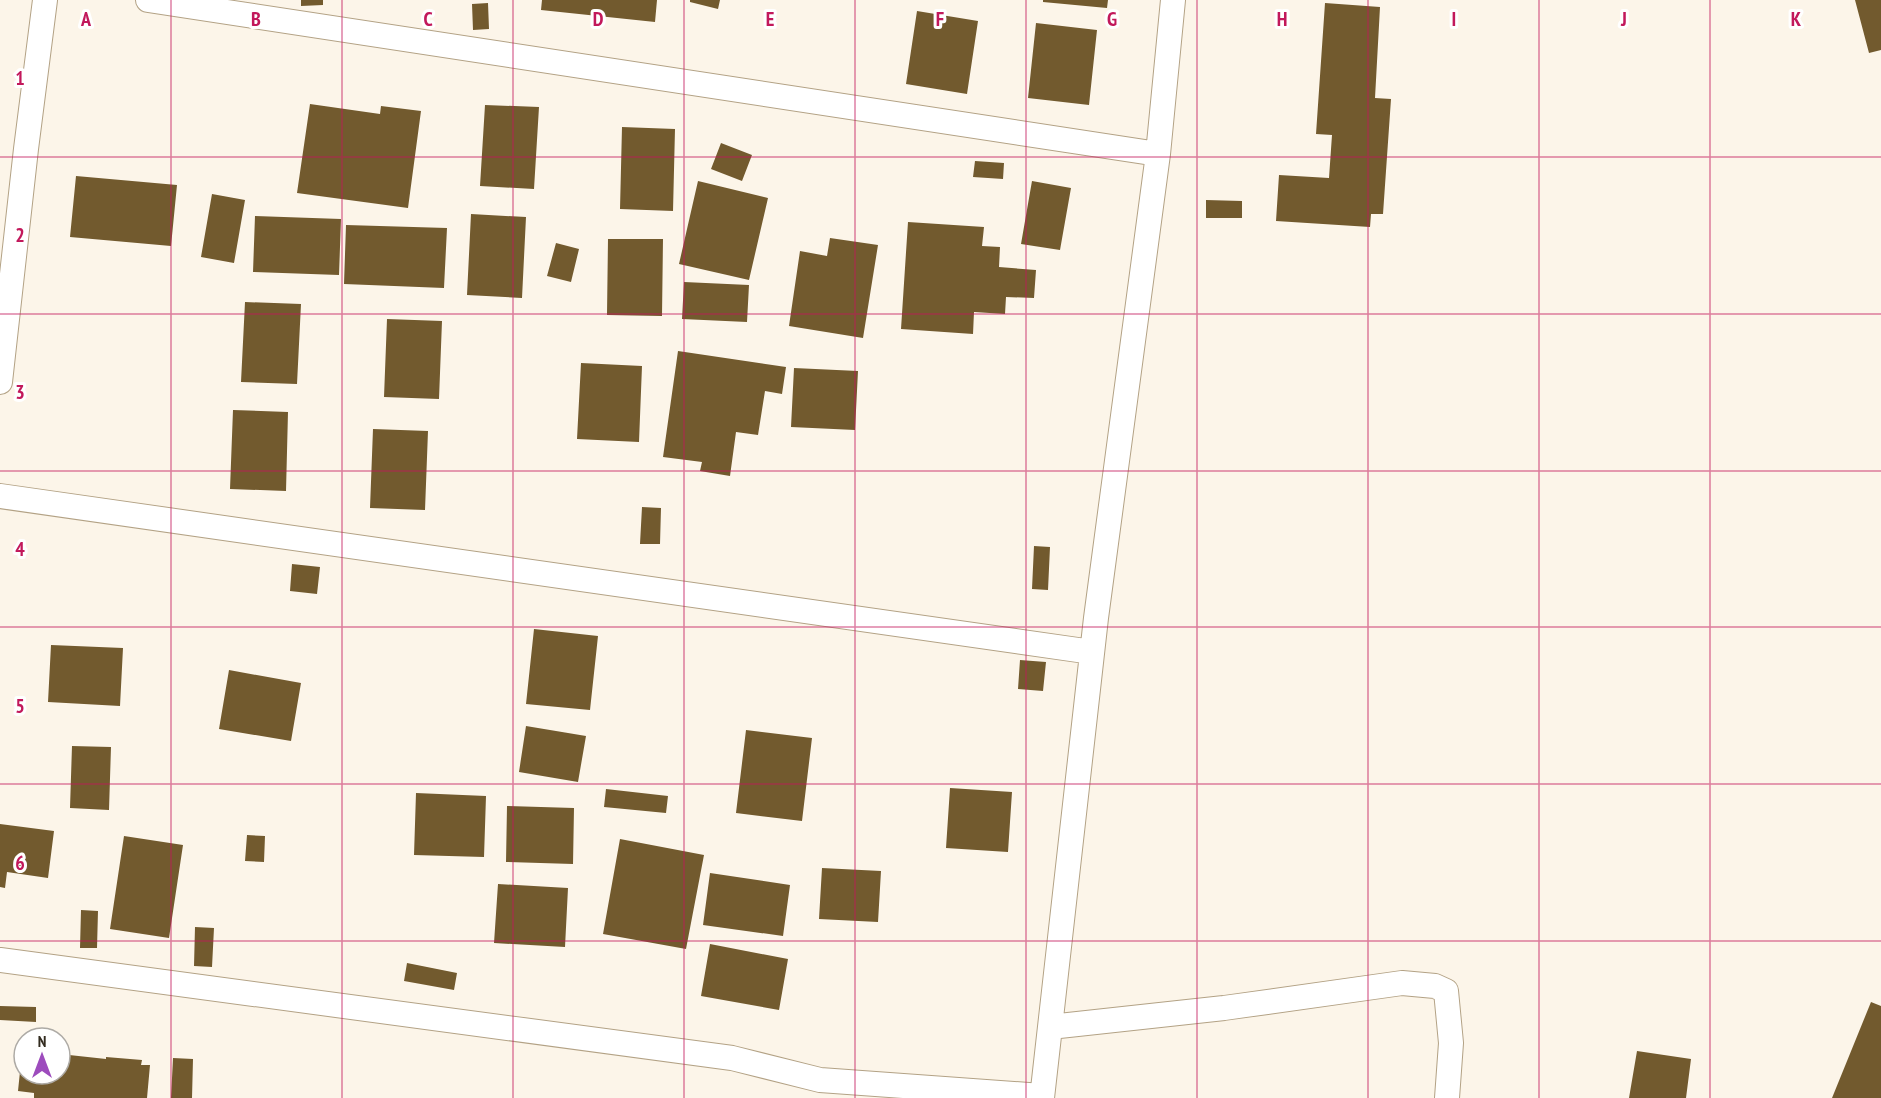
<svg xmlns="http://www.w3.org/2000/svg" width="1881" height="1098" font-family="'PT Sans Narrow',sans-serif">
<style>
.building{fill:#725a2e}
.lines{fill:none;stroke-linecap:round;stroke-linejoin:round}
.street-casing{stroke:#b3a285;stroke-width:26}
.street{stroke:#fff;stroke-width:24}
.grid{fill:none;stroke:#c2185b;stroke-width:1.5;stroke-opacity:0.55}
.grid-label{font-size:20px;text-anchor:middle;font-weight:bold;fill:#c2185b;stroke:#fff;stroke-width:6;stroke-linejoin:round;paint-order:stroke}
</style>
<rect width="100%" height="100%" fill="#fcf5e9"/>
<path class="building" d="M 301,0 L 323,0 L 323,5 L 301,6 Z
M 542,0 L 657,0 L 655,22 L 541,10 Z
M 690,0 L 720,0 L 718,9 L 690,2 Z
M 1043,0 L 1108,0 L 1107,8 L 1043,2 Z
M 1855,0 L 1881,0 L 1881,50 L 1869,53 Z
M 488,3 L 489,29 L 473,30 L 472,4 Z
M 1325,3 L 1380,7 L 1375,98 L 1391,99 L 1383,214 L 1371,214 L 1370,227 L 1276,221 L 1279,175 L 1329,178 L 1332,135 L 1316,134 Z
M 917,11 L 978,21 L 967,94 L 906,84 Z
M 1036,23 L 1097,30 L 1089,105 L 1028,98 Z
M 310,104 L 380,114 L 381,106 L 421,111 L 408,208 L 297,193 Z
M 485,105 L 539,107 L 534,189 L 480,186 Z
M 622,127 L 675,129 L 673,211 L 620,209 Z
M 721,143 L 752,155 L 742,181 L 711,169 Z
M 975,161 L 1004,163 L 1003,179 L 973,177 Z
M 76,176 L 177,185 L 171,246 L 70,237 Z
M 698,181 L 768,198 L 749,280 L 679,264 Z
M 1032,181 L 1071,188 L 1060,250 L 1021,244 Z
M 212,194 L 245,200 L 234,263 L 201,257 Z
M 1206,200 L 1242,201 L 1242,218 L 1206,218 Z
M 471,214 L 526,217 L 522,298 L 467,295 Z
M 255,216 L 341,219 L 339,275 L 253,272 Z
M 908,222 L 984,227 L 982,246 L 1000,247 L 999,267 L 1036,270 L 1034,298 L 1006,297 L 1005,314 L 974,312 L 973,334 L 901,329 Z
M 346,225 L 447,228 L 444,288 L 344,284 Z
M 830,238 L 878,245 L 863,338 L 789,326 L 800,251 L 827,256 Z
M 608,239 L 663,239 L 662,316 L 607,315 Z
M 556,243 L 579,249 L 571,282 L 547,276 Z
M 684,282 L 749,285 L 747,322 L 682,319 Z
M 245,302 L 301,304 L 297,384 L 241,382 Z
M 387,319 L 442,321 L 439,399 L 384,397 Z
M 678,351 L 786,367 L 782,394 L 765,391 L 758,435 L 736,432 L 730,476 L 700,471 L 702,462 L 663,457 Z
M 581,363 L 642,366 L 639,442 L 577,439 Z
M 794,368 L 858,371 L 855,430 L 791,427 Z
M 233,410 L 288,412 L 286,491 L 230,489 Z
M 373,429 L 428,431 L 425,510 L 370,508 Z
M 642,507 L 661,508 L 660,544 L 640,544 Z
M 1034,546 L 1050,547 L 1048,590 L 1032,589 Z
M 292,564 L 320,567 L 317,594 L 290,591 Z
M 534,629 L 598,636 L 590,710 L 526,704 Z
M 51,645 L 123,648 L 120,706 L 48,702 Z
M 1020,660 L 1046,662 L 1043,691 L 1018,689 Z
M 229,670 L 301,683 L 291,741 L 219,729 Z
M 526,726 L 586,736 L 578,782 L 519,772 Z
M 746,730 L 812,738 L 802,821 L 736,813 Z
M 72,746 L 111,747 L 109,810 L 70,808 Z
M 950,788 L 1012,792 L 1008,852 L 946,848 Z
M 606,789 L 668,796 L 666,813 L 604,807 Z
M 416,793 L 486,796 L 484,857 L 414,855 Z
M 507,806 L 574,808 L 573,864 L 506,862 Z
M 0,824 L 54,831 L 48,878 L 7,872 L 5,888 L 0,887 Z
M 247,835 L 265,836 L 264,862 L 245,861 Z
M 124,836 L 183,845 L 169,938 L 110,929 Z
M 620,839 L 704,855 L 686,949 L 603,934 Z
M 822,868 L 881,871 L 878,922 L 819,919 Z
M 710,873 L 790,885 L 783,936 L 703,925 Z
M 498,884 L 568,888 L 565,947 L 494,943 Z
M 81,910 L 98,911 L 97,948 L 80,948 Z
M 195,927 L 214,928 L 212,967 L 194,966 Z
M 710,944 L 788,959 L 779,1010 L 701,996 Z
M 407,963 L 457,973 L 454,990 L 404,981 Z
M 1871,1002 L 1881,1006 L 1881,1098 L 1832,1098 Z
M 0,1006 L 36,1007 L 36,1022 L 0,1020 Z
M 1637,1051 L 1691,1059 L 1686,1098 L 1629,1098 Z
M 22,1052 L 24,1052 L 24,1074 L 60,1074 L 60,1054 L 106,1059 L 106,1057 L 142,1060 L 141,1065 L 150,1065 L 147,1098 L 34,1098 L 34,1093 L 18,1091 Z
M 173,1058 L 193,1059 L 192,1098 L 171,1098 Z"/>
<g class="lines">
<defs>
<path id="street" d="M 148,0 L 1158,154
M 0,382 L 26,149 L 45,0
M 0,496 L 1092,652
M 0,960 L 732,1058 L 820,1080 L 1042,1096
M 1050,1027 L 1224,1008 L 1402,983 L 1435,986 L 1446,991 L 1451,1043 L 1447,1098
M 1042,1098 L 1096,618 L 1158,154 L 1173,0"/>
</defs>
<use href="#street" class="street-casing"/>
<use href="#street" class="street"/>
</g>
<path class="grid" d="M 171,0 L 171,1098M 342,0 L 342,1098M 513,0 L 513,1098M 684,0 L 684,1098M 855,0 L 855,1098M 1026,0 L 1026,1098M 1197,0 L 1197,1098M 1368,0 L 1368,1098M 1539,0 L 1539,1098M 1710,0 L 1710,1098M 0,157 L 1881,157M 0,314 L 1881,314M 0,471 L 1881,471M 0,627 L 1881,627M 0,784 L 1881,784M 0,941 L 1881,941"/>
<g class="grid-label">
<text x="86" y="26">A</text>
<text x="256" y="26">B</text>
<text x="428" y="26">C</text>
<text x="598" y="26">D</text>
<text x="770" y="26">E</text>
<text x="940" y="26">F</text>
<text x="1112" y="26">G</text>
<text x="1282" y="26">H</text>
<text x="1454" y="26">I</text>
<text x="1624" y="26">J</text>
<text x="1796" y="26">K</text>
<text x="20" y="85">1</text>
<text x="20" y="242">2</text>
<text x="20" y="399">3</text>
<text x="20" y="556">4</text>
<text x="20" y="713">5</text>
<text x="20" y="870">6</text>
</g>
<g transform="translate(42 1056)"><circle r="28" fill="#ffffff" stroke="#adaaa5" stroke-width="1.5"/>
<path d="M0-4.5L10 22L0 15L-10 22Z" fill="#9d4cbd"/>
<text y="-9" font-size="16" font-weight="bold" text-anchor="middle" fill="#322b1f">N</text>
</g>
</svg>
